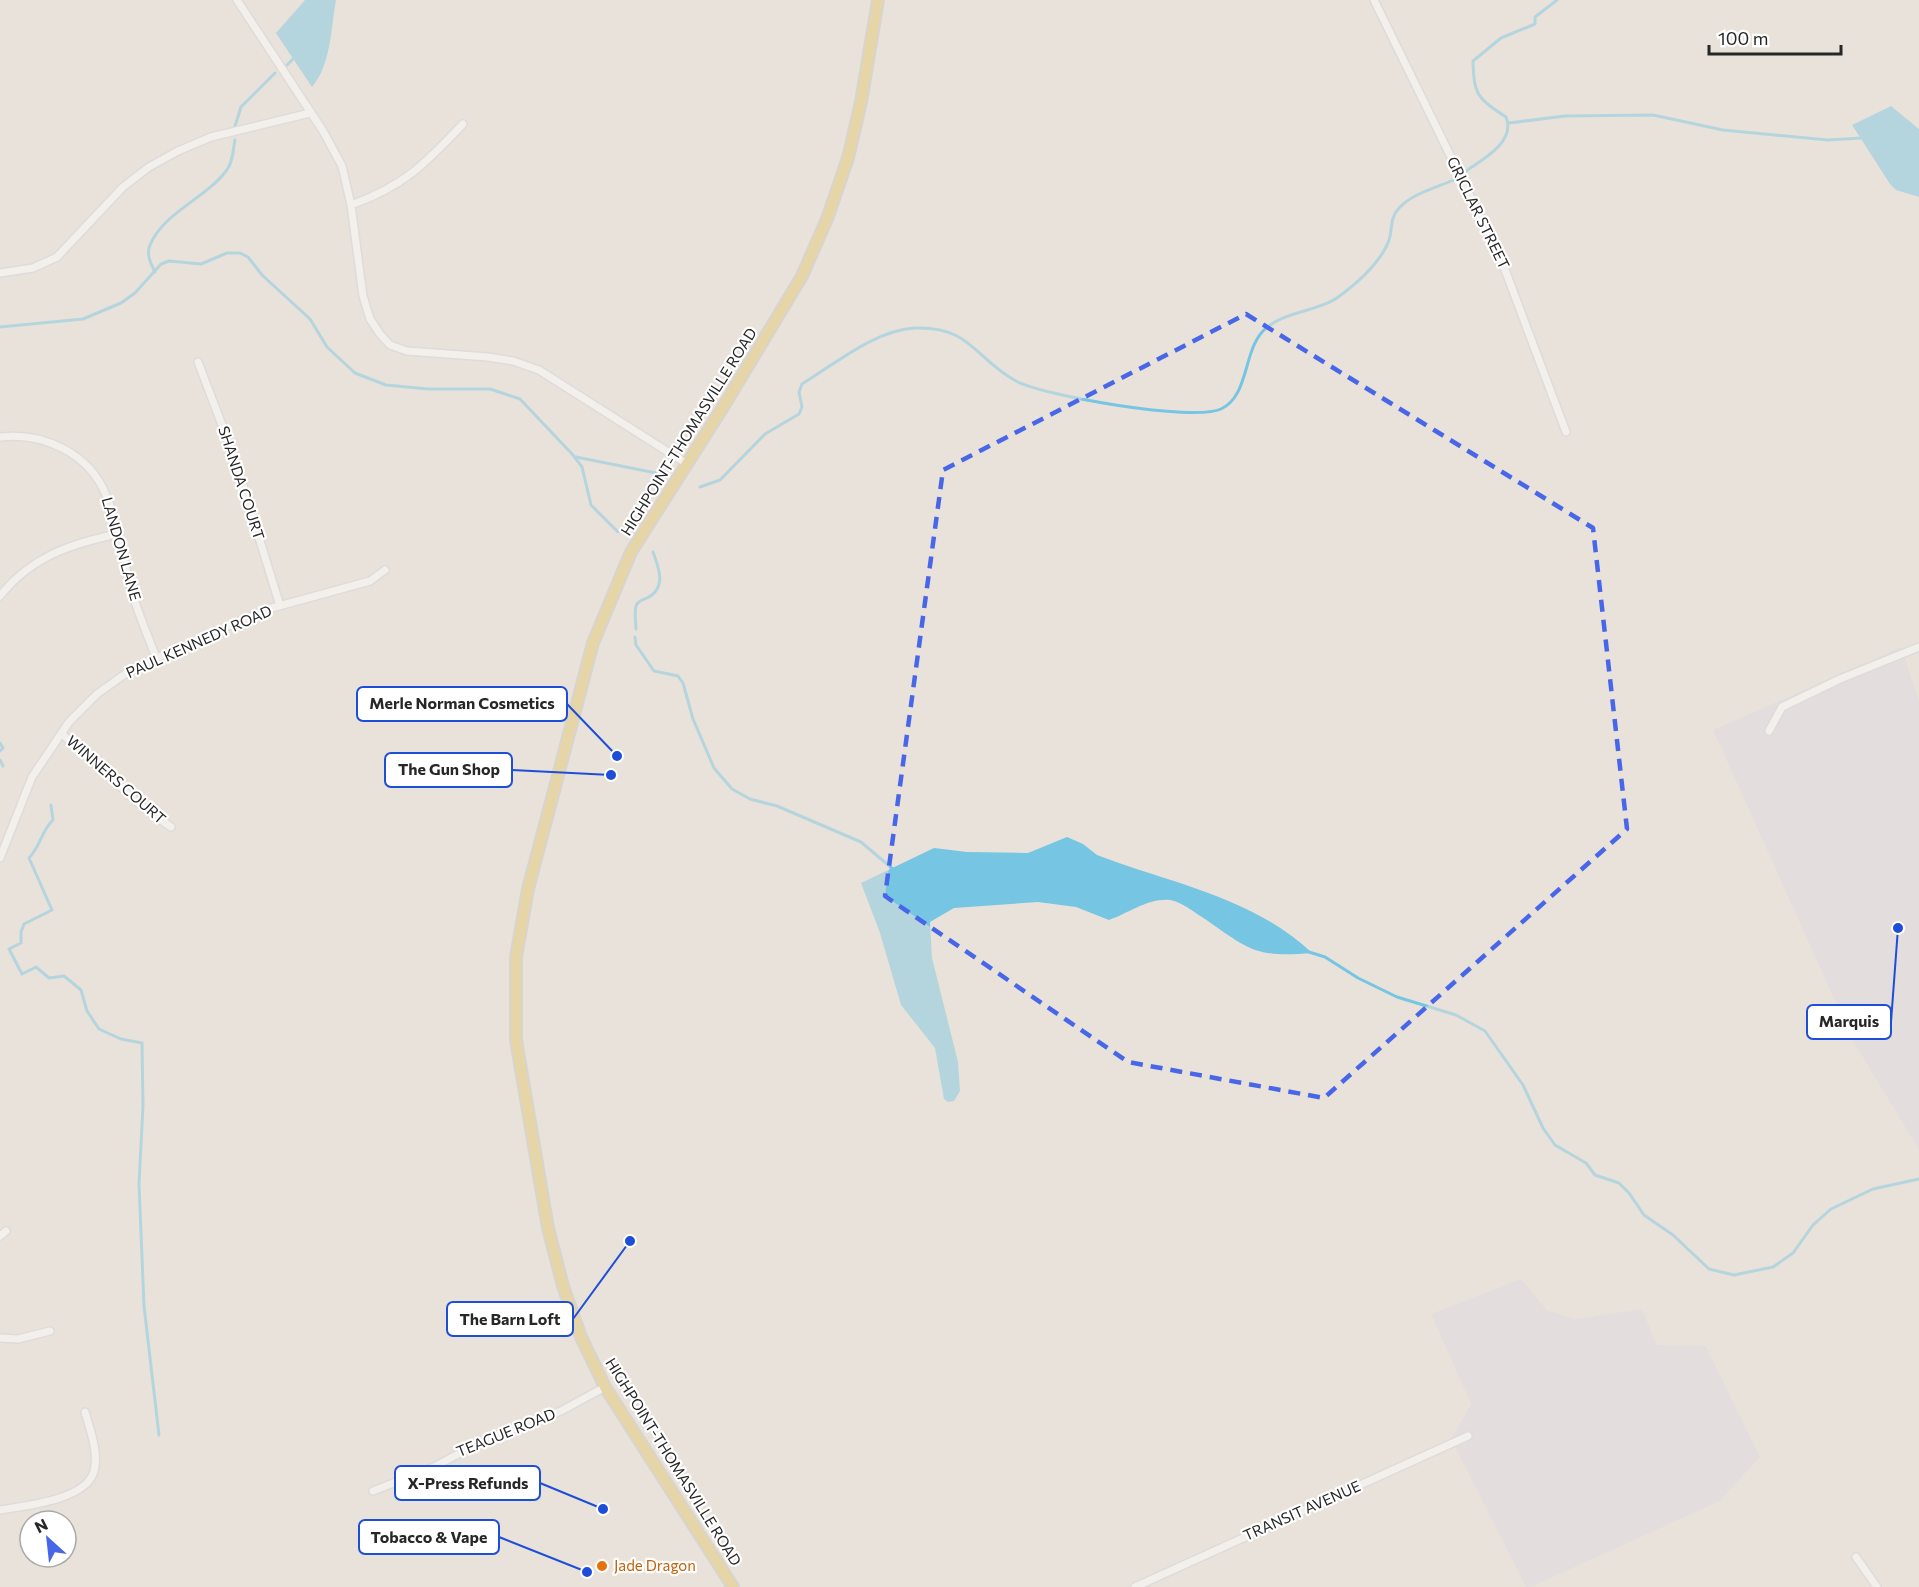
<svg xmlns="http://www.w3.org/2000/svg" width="1919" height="1587" font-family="Commissioner,sans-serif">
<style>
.industrial{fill:#dcdae1}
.water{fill:#76c5e2}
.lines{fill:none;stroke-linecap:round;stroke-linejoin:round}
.stream{stroke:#76c5e2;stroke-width:3}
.minor-casing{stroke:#d0d2df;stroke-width:10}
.primary-casing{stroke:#c3c3c3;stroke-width:14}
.minor{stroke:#fff;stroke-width:7}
.primary{stroke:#e2c566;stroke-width:10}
.marked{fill:none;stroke:#4866e8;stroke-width:4.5;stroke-dasharray:12 8;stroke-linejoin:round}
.food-dot{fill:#e8710a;stroke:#fff;stroke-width:2}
.labels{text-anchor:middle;stroke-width:4.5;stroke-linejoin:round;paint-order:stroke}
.street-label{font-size:15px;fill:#272727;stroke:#fff}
.food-label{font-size:15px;fill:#c56008;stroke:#fff;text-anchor:start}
.leader{fill:none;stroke:#1d4ed8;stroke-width:2}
.callout-dot{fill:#1d4ed8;stroke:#fff;stroke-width:2}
.callout{fill:#fff;stroke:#1d4ed8;stroke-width:2}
.callout-label{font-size:16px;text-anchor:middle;font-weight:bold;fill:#272727}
</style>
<rect width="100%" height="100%" fill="#e9e2da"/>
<path class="industrial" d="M 1901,647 L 1919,700 L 1919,1150 L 1853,1041 L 1713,730 Z
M 1521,1279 L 1547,1310 L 1575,1319 L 1642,1309 L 1657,1345 L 1706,1346 L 1760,1457 L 1720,1501 L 1531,1587 L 1526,1587 L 1451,1439 L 1471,1404 L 1431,1314 Z"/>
<path class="water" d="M 305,0 L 336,0 C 331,28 331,65 312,87 L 276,33 Z
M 1891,106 L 1919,129 L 1919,197 L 1896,190 L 1890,184 L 1852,125 Z
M 1067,837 L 1083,844 L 1097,855 C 1170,883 1253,897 1312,953 C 1253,958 1249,949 1202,917 C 1192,911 1182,902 1170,900 C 1148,898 1129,913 1109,920 L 1076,907 L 1038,902 L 954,908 L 930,922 L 932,958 L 958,1062 L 960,1091 L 954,1101 L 948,1102 L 944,1099 L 935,1048 L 901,1005 L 880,933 L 861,883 L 934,848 L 967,852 L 1028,853 Z"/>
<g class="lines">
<path class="stream" d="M 287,65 L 295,57
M 1509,123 L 1565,116 L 1653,115 L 1723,130 L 1828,140 L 1862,138
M 235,126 L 241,107 L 275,73
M 1466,171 C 1483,159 1516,142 1506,117 C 1477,98 1474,95 1473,61 L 1501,38 L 1535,24 L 1535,17 L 1557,0
M 155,272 C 151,264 146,255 150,245 C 164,212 205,199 226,171 C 233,163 233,150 235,140
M 0,327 L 83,319 L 121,303 L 135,293 L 161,264 L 169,261 L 201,264 L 227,253 L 240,253 L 248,257 L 262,275 L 310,319 L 327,347 L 355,373 L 386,385 L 428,389 L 490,389 L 520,399 L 573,455 L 582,467 L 591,505 L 618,532
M 576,457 L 656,473
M 700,487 L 720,480 L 765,434 L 799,414 L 802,407 L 799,392 L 802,384 C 835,364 875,330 915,328 C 971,326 975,359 1016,381 C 1044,396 1193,422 1221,409 C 1249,396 1243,352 1263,331 C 1284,310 1318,313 1341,295 C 1357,283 1378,264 1387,245 C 1394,232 1388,220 1399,208 C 1413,193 1438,187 1456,179
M 636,629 C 636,622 634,612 636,606 C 638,600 643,600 647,598 C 667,588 659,568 653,552
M 635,637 L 636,645 L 654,671 L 678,676 L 683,683 L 693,719 L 714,768 L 732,789 L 750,799 L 777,806 L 861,842 L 894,870
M 0,743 L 3,748 L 0,751
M 0,760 L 3,766
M 51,805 L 53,820 C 41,831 41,846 29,858 L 52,910 L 24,924 L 21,932 L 21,943 L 9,949 L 22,974 L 36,967 L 49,978 L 64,976 L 81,990 L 87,1011 L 99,1029 L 121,1039 L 142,1043 L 143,1106 L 139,1184 L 144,1306 L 159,1435
M 1309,952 L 1325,957 L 1358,978 L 1397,997 L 1456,1015 L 1485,1031 L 1523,1085 L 1543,1128 L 1555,1145 L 1586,1163 L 1595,1175 L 1619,1183 L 1629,1193 L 1644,1215 L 1673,1235 L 1709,1269 L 1734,1275 L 1773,1267 L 1793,1253 L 1813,1225 L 1831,1209 L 1873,1189 L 1919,1179"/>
<defs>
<path id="minor" d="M 237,0 L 323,131 L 342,166 L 351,205 L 363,296 L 370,319 L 380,334 L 390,345 L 407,351 L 488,357 L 513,361 L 539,370 L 687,464
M 1374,0 L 1501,259 L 1566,432
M 351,205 C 404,186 425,164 463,124
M 0,273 L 33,268 L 57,257 L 123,187 L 149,167 L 178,151 L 211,137 L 310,113
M 198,362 L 235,459 L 280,606
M 0,437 C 43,432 89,453 106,495 C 119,524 122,558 131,588 C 137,612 148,635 156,658
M 0,596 C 31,557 70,544 117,534
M 1769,731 L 1782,707 L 1840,679 L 1919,647
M 61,733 L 145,809 L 171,827
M 0,858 L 32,777 L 69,722 L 97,694 L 132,669 L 228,626 L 268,609 L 370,581 L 385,570
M 0,1236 L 6,1231
M 0,1338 L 18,1339 L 50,1331
M 373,1491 L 434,1467 L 488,1438 L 561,1411 L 605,1387
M 0,1510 C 24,1506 87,1500 94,1471 C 99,1452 90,1430 85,1412
M 1856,1557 L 1877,1587
M 1135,1587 L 1468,1436"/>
<path id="primary" d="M 733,1587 L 605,1387 L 581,1337 L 563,1286 L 548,1228 L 516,1040 L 516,957 L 528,889 L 593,643 L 631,552 L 725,404 L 802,276 L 827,219 L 848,158 L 861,102 L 878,0"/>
</defs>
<use href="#minor" class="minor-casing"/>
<use href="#primary" class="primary-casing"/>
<use href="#minor" class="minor"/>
<use href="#primary" class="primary"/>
</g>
<path d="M0 0H1919V1587H0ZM 1246,314 L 1593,528 L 1627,829 L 1324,1098 L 1128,1062 L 885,896 L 943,470 Z" fill="#e9e2da" fill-opacity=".55" fill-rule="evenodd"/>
<path class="marked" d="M 1246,314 L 1593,528 L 1627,829 L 1324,1098 L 1128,1062 L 885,896 L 943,470 Z"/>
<circle class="food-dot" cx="602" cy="1566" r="6"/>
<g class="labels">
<g class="street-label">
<text transform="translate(1478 213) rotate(64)" y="5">GRICLAR STREET</text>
<text transform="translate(689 432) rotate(-58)" y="5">HIGHPOINT-THOMASVILLE ROAD</text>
<text transform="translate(241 483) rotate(72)" y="5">SHANDA COURT</text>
<text transform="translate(121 549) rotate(74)" y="5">LANDON LANE</text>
<text transform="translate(199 642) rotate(-24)" y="5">PAUL KENNEDY ROAD</text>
<text transform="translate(116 780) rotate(41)" y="5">WINNERS COURT</text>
<text transform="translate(506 1433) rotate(-22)" y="5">TEAGUE ROAD</text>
<text transform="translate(673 1462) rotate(58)" y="5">HIGHPOINT-THOMASVILLE ROAD</text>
<text transform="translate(1302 1511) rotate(-24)" y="5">TRANSIT AVENUE</text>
</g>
<g class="food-label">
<text x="614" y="1571">Jade Dragon</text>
</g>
</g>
<path class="leader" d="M617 756L567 704M611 775L512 770M1898 928L1891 1022M630 1241L573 1319M603 1509L540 1483M587 1572L499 1537"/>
<g class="callout-dot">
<circle cx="617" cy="756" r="6"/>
<circle cx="611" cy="775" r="6"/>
<circle cx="1898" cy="928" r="6"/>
<circle cx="630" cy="1241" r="6"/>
<circle cx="603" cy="1509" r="6"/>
<circle cx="587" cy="1572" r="6"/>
</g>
<g class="callout">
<rect x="357" y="687" width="210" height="34" rx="6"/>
<rect x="385" y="753" width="127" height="34" rx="6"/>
<rect x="1807" y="1005" width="84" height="34" rx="6"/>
<rect x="447" y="1302" width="126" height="34" rx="6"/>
<rect x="395" y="1466" width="145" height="34" rx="6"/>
<rect x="359" y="1520" width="140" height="34" rx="6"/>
</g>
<g class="callout-label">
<text x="462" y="709">Merle Norman Cosmetics</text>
<text x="449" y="775">The Gun Shop</text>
<text x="1849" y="1027">Marquis</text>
<text x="510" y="1325">The Barn Loft</text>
<text x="468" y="1489">X-Press Refunds</text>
<text x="429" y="1543">Tobacco &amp; Vape</text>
</g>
<g transform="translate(48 1539) rotate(333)"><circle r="28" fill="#ffffff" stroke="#a9a9a9" stroke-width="1.5"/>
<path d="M0-4.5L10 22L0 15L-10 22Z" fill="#4866e8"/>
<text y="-9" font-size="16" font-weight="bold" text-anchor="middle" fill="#272727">N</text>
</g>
<path d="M1709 45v9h132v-9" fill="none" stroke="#272727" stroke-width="3"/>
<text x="1718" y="45" font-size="18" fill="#272727" stroke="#ffffff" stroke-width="4.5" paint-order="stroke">100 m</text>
</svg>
